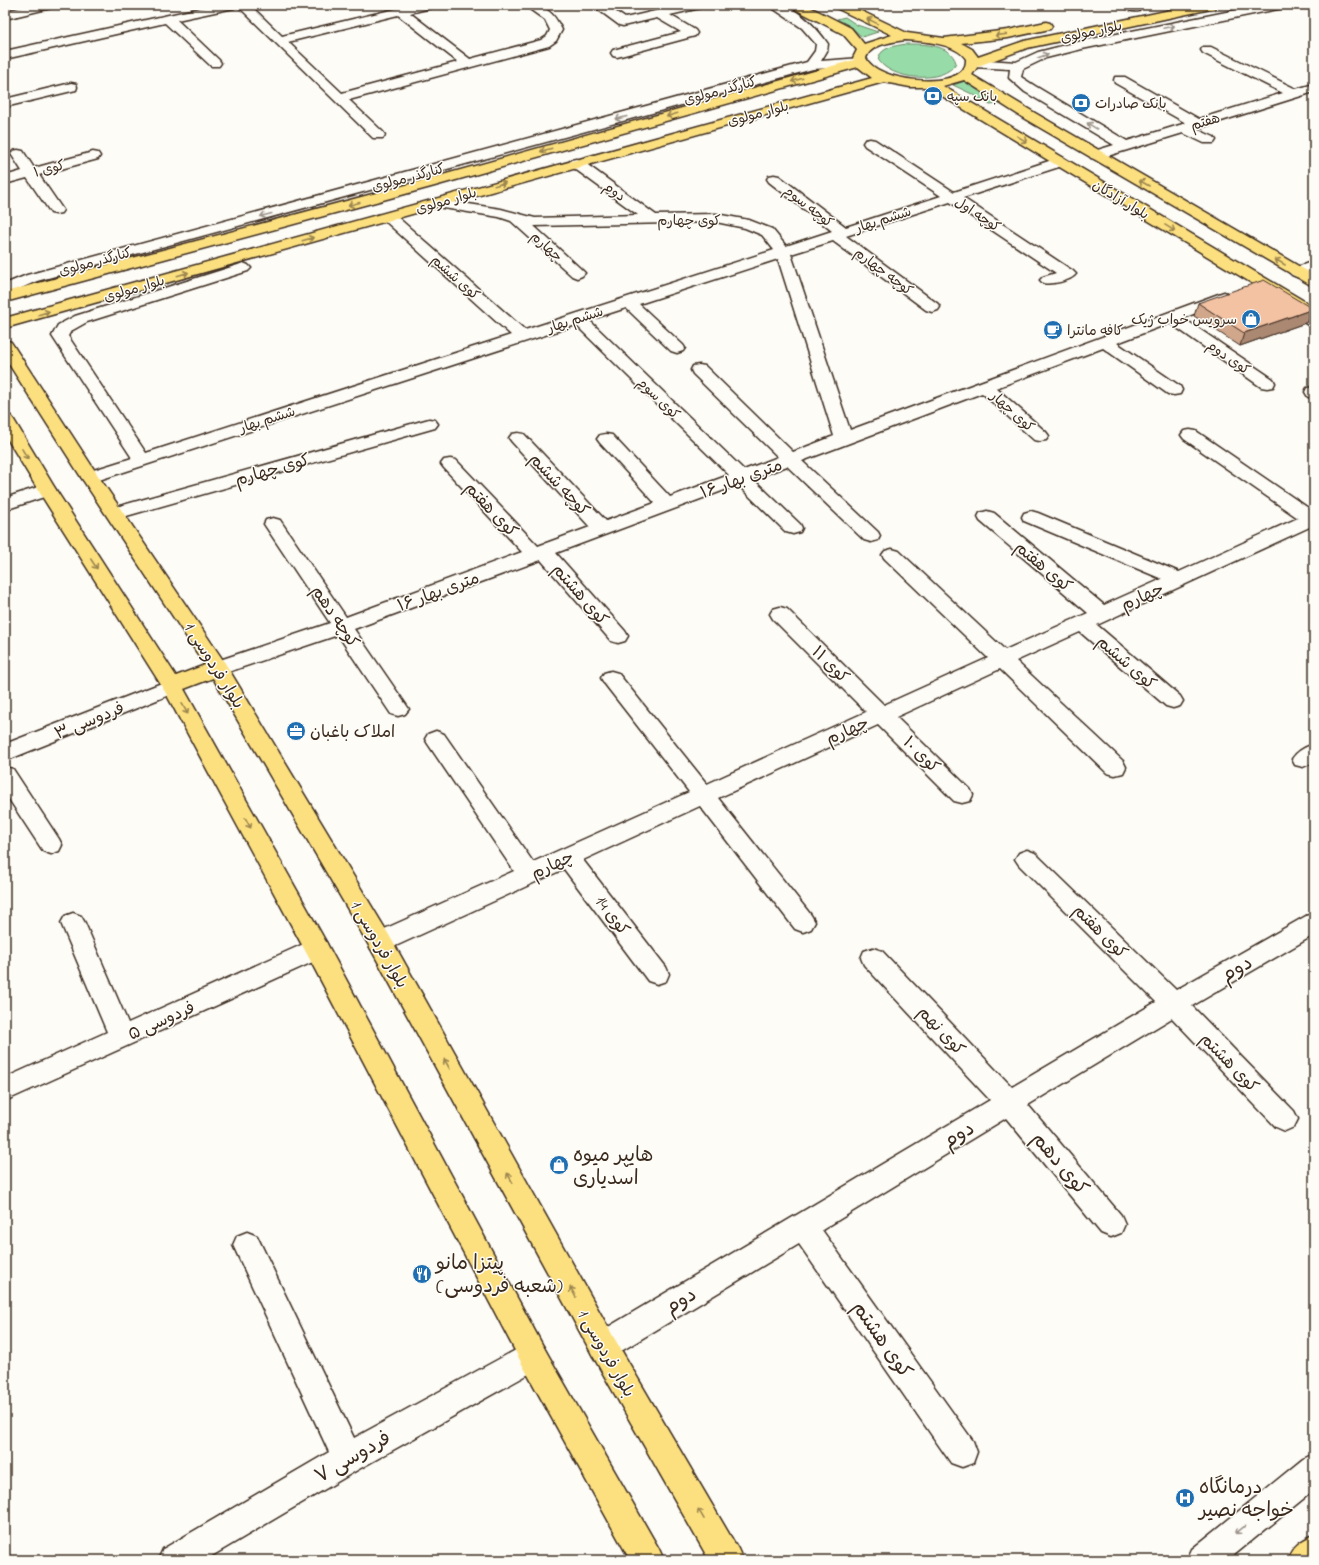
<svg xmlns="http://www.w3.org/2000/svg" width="1319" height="1565" font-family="'Indie Flower','Playpen Sans Arabic',sans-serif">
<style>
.green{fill:#97dca8;stroke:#698363}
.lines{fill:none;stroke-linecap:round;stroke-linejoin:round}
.minor-casing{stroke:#3b2a1e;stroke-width:3}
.major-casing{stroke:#3b2a1e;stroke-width:3}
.minor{fill:#fdfcf7;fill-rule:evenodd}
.major{fill:#fce080;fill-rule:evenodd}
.wall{fill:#d1a78c;stroke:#3b2a1e}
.shaded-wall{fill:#aa8872;stroke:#3b2a1e}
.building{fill:#f3c2a3;stroke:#3b2a1e}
.oneway{stroke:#9c854f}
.oneway2{stroke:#9c938a}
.labels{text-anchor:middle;stroke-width:3;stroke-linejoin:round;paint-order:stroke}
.far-street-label{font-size:14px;fill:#3b2a1e;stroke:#fdfcf7}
.far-poi-label{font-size:14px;fill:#3b2a1e;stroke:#fdfcf7;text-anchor:start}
.street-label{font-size:17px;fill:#3b2a1e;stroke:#fdfcf7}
.poi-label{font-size:17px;fill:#3b2a1e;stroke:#fdfcf7;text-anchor:start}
.near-street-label{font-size:20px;fill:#3b2a1e;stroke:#fdfcf7}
.near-poi-label{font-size:20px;fill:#3b2a1e;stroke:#fdfcf7;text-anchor:start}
</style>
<rect width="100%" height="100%" fill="#fdfcf7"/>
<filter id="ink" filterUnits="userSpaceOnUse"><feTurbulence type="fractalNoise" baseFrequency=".025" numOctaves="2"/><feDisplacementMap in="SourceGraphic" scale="8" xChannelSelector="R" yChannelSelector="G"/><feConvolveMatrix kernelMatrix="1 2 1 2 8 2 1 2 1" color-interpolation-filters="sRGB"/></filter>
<g filter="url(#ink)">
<path class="green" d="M 845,17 L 857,25 L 878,32 L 862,37 L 850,26 L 837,19 Z
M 906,44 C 923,44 951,44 956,63 C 944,85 889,80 878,59 C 881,47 895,46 906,44 Z
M 965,81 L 999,104 L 990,105 L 974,95 L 953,85 Z"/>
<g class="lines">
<defs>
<path id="minor" d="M 32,5 L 53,5 L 51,8 L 5,19 L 5,11 Z
M 214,5 L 236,5 L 234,8 L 177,20 L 219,60 L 221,63 L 219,66 L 211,66 L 165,23 L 5,59 L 5,51 Z
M 237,5 L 250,5 L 282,36 L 412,5 L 433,5 L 431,8 L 410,13 L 470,59 L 541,40 L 547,36 L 550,30 L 545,20 L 524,5 C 545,5 553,11 562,30 L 556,41 L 549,46 L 349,100 L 383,132 L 385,135 L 383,138 L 373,138 ZM 398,15 L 458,62 L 342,93 L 288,42 Z
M 592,5 L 606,5 L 625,18 L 681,5 L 702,5 L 700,8 L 670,15 L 695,30 L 697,33 L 695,36 L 617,57 L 613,56 L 611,53 L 613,50 L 681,32 L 657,18 L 623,26 L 619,25 Z
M 768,5 C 773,5 779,4 784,6 C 802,12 817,28 828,44 L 827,51 L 821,61 L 861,58 L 865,59 L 867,62 L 865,65 L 861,66 L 813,69 L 37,281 L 5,295 L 5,284 L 27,275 L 807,62 L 815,51 L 816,44 L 802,28 Z
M 1123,5 L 1138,5 L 1141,8 L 1139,11 C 1133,12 1127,10 1123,5 Z
M 1261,5 L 1284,5 L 1282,8 L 1278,9 L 1082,49 L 1046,58 L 1023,69 L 1021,77 L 1035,86 L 1127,141 L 1186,123 L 1115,83 L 1114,80 L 1115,77 L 1125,77 L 1199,119 L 1283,93 L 1203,53 L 1201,50 L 1203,47 L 1211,47 L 1296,89 L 1314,84 L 1314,92 L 1196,129 L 1214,137 L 1216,140 L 1214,143 L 1204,143 L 1183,133 L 1101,158 L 1096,159 L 1091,158 L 1089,155 L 1091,152 L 1114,145 L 1025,92 L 1009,78 L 1010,69 L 973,67 L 969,66 L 967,63 L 969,60 L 973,59 L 1016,62 L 1038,52 L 1082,41 Z
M 71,83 L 76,84 L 77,87 L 76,90 L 5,107 L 5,99 Z
M 870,139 L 875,140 L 954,192 L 1055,159 L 1060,158 L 1065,159 L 1067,162 L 1065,165 L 963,198 L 1073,271 L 1076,274 C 1071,281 1051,285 1043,283 L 1040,280 L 1043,277 L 1056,273 L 950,202 L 846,236 L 938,304 L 940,307 L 938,310 L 932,312 L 926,310 L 833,241 L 791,254 L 850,430 L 1224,292 L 1230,294 L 1232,297 L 1230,300 L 1183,318 L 1273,379 L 1275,383 L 1273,387 L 1267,388 L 1261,387 L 1170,323 L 1117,343 L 1180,386 L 1182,390 L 1180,394 L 1174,395 L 1168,394 L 1103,348 L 996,388 L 1046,432 L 1049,436 L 1046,440 L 1040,441 L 1034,440 L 982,393 L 802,461 L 878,532 L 880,536 L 878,540 L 871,542 L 864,540 L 787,466 L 753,479 L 800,524 L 802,528 L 800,532 L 793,534 L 786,532 L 738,485 L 556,553 L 625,631 L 628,636 L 625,641 L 618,643 L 611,641 L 541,560 L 354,629 L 409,709 L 405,714 L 398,716 L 391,714 L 338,635 L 225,673 L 218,675 L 211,673 L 208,668 L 211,663 L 330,623 L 264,524 L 266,520 L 273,518 L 280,520 L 346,617 L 522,552 L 444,468 L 441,464 L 444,460 L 450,459 L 456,460 L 538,546 L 590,527 L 512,442 L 509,438 L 512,434 L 518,433 L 524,434 L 606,521 L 655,503 L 600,443 L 597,439 L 600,435 L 606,434 L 612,435 L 670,497 L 729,475 L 576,325 L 96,481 L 90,482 L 84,481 L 81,477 L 84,473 L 132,458 L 52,336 L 58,325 L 75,316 L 238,265 L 243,263 L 248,265 L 251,268 L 248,271 L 87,322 L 71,331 L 68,336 L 146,453 L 511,335 L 384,220 L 382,217 L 384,214 L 389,213 L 394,214 L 525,330 L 774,250 L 762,235 L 745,228 L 716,222 L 534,226 L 582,270 L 585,273 L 582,276 L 577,278 L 572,276 L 511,221 L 499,217 L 431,206 L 429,203 L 431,200 L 436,199 L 501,209 L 535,218 L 638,215 L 571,166 L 569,163 L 571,160 L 576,159 L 581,160 L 656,215 L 716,214 L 749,220 L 772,229 L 786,246 L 832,231 L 769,182 L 767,179 L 769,176 L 774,175 L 779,176 L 846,227 L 941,196 L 865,146 L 863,143 L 865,140 ZM 778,259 L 834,436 L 793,452 L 705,366 L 699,365 L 693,366 L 691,370 L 693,374 L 778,457 L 744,470 L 589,320 L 626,308 L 671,351 L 677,353 L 683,351 L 685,348 L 683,345 L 639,304 Z
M 18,150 L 23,151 L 34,168 L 93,152 L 98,153 L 100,156 L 98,159 L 39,175 L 63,210 L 61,213 L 56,214 L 51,213 L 27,178 L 5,184 L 5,176 L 22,171 L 11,154 L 13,151 Z
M 1314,261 L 1314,271 L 1297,277 L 1292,275 L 1289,272 L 1292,269 Z
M 1285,299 L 1291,301 L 1314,315 L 1314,327 L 1308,325 L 1279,307 L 1277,304 L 1279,301 Z
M 1313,387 L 1314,387 L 1314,398 L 1308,397 L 1305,392 L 1307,388 Z
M 429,419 L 435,420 L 438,424 L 435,428 L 123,517 L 116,519 L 109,517 L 107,513 L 109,509 Z
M 1190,430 L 1196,431 L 1314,512 L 1314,525 L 1097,625 L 1180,696 L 1183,701 L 1180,706 L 1173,708 L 1166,706 L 1080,632 L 1016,661 L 1123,761 L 1126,767 L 1123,773 L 1115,775 L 1107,773 L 1000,669 L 896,717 L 970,789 L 973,795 L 970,801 L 962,803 L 954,801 L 878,725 L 718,798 L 811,915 L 815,922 L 811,929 L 803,932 L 795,929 L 700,806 L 583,860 L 666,967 L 669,974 L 666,981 L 657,984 L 648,981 L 564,869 L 389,949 L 380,952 L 371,949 L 368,942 L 371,935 L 514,871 L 428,744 L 425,739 L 428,734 L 436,731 L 444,734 L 533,862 L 689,792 L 604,683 L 601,678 L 604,673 L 611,671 L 618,673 L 707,784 L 866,712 L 773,619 L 770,614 L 773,609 L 780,607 L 787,609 L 884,705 L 988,658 L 885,559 L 882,555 L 885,551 L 892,549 L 899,551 L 1005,650 L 1088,613 L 980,521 L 978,517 L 980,513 L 987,511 L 994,513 L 1104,605 L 1162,579 L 1024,521 L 1022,517 L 1024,513 L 1031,511 L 1038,513 L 1179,572 L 1298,518 L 1184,439 L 1181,435 L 1184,431 Z
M 47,484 L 53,486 L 56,490 L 53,494 L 5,510 L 5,498 Z
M 172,679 L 179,681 L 182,686 L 179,691 L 5,761 L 5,744 Z
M 1314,744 L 1314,762 L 1303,767 L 1295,765 L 1292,759 C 1297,751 1305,747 1314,744 Z
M 5,767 L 13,769 L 59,839 L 62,845 L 59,851 L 51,854 L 43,851 L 5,793 Z
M 1027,850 L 1035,853 L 1176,990 L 1306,916 L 1314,913 L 1314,935 L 1192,1006 L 1294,1111 L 1298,1119 L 1294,1127 L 1285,1131 L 1276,1127 L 1172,1018 L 1028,1105 L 1121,1215 L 1125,1224 L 1121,1233 L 1111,1237 L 1101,1233 L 1006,1118 L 822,1230 L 973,1441 L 977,1452 L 973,1463 L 962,1467 L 951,1463 L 799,1244 L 613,1356 L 603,1361 L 593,1356 L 588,1346 L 593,1336 L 990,1100 L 864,965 L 861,958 L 864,951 L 873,948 L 882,951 L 1012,1087 L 1156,1002 L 1019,865 L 1015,859 L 1019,853 Z
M 73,913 L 81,916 L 85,923 L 128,1023 L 308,942 L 317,939 L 326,942 L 329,949 L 326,956 L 5,1101 L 5,1078 L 107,1032 L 61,923 L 65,916 Z
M 247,1232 L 257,1236 L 354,1438 L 523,1346 L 533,1341 L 543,1346 L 548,1356 L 543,1366 L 359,1469 L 205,1560 L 158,1560 L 163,1549 L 329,1452 L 233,1245 L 237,1236 Z
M 1314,1454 L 1314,1490 L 1228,1560 L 1187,1560 L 1192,1549 L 1303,1459 Z"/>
<path id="major" d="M 791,5 L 806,5 L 851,28 L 864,44 L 892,35 L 836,8 L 834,5 L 849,5 L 907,33 L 944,38 L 1008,30 L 1046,22 L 1050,23 L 1052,26 L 1050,29 L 1008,38 L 961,43 L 972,49 L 978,57 L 1024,41 L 1194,5 L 1217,5 L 1215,8 L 1211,9 L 1027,48 L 978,66 L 972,75 L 1035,113 L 1314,275 L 1314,286 L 1309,284 L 1025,119 L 964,80 L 943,86 L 1314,307 L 1314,319 L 1308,317 L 927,87 L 910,87 L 884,82 L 5,328 L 5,318 L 872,78 L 858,67 L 431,187 L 5,302 L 5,292 L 421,181 L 854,60 L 853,58 L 857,50 L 843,34 L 793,8 ZM 905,40 C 922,41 956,43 966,59 C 966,61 966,65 964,68 C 953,89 877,82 866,58 C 871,44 892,42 905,40 Z
M 5,340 L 11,342 L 13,345 L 99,477 L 225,663 L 389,935 L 613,1336 L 738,1549 L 743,1560 L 709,1560 L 593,1356 L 371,949 L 213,678 L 184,689 L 326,942 L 543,1346 L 659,1549 L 664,1560 L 630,1560 L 523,1366 L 308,956 L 163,688 L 38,490 L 5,435 L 5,415 L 11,416 L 14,420 L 56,490 L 176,676 L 205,665 L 81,477 L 5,358 Z
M 1314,1535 L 1314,1560 L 1287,1560 C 1293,1546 1300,1541 1314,1535 Z"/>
</defs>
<use href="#minor" class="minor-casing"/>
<use href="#major" class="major-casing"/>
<use href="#minor" class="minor"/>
<use href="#major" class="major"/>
</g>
<path class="wall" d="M 1198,303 L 1313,309 L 1308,322 L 1240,346 L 1194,316 Z"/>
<path class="shaded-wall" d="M 1313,309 L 1308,322 L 1240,346 L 1244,333 Z"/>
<path class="building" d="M 1264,280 L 1313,309 L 1244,333 L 1198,303 Z"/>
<defs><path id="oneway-shaft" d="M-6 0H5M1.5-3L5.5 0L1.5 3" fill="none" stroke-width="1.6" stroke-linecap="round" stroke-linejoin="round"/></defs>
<g class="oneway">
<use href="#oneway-shaft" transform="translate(872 21) rotate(-154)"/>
<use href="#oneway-shaft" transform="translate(1001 35) rotate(173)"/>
<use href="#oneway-shaft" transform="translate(797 80) rotate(164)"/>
<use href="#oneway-shaft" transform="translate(672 115) rotate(164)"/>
<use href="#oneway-shaft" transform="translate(1022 139) rotate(31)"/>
<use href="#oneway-shaft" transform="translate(546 150) rotate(164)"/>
<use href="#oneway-shaft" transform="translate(1144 183) rotate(-150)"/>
<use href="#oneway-shaft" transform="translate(500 184) rotate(-16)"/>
<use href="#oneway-shaft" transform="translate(354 204) rotate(165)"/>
<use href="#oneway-shaft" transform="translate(1170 228) rotate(31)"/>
<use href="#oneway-shaft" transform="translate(308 239) rotate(-16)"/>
<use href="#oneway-shaft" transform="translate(1280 262) rotate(-150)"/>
<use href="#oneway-shaft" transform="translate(183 274) rotate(-16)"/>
<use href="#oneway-shaft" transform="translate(44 313) rotate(-16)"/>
<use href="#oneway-shaft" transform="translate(25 454) rotate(59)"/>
<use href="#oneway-shaft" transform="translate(94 564) rotate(57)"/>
<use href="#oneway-shaft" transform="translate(185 709) rotate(61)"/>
<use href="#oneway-shaft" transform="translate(248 823) rotate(61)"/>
<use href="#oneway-shaft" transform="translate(447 1064) rotate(-119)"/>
<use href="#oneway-shaft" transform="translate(510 1178) rotate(-119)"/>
<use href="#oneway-shaft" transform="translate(573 1292) rotate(-119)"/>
<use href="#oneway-shaft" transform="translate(701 1514) rotate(-120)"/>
</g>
<g class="oneway2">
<use href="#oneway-shaft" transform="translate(1169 27) rotate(-12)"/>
<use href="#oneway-shaft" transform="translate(1043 56) rotate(-19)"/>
<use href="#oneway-shaft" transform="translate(621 118) rotate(165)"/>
<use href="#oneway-shaft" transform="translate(1092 126) rotate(-149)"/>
<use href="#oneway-shaft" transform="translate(266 215) rotate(165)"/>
<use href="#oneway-shaft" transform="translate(1240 1530) rotate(141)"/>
</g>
</g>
<defs>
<symbol id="bank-disc" viewBox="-11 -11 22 22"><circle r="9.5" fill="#1f6fb2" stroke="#fdfcf7"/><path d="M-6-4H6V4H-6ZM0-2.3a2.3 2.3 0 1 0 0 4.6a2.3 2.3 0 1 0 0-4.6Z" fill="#fff"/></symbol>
<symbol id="shop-disc" viewBox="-11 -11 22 22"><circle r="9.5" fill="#1f6fb2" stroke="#fdfcf7"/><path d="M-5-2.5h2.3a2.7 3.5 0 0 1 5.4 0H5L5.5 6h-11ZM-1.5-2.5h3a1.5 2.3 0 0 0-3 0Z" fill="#fff"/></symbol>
<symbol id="cafe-disc" viewBox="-11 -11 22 22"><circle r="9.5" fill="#1f6fb2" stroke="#fdfcf7"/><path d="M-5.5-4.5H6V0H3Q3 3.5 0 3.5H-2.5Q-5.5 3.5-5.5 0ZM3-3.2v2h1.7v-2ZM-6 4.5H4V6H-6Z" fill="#fff"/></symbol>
<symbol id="office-disc" viewBox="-11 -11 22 22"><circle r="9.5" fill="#1f6fb2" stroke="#fdfcf7"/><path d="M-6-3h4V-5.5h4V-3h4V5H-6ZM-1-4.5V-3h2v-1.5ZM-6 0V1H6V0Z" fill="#fff"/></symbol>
<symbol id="restaurant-disc" viewBox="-11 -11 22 22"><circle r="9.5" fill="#1f6fb2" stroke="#fdfcf7"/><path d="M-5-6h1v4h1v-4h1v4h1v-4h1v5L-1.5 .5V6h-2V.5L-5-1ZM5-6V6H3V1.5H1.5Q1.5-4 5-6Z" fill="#fff"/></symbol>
<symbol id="hospital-disc" viewBox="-11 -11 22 22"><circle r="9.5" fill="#1f6fb2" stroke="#fdfcf7"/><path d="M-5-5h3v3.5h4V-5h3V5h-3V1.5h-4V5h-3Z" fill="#fff"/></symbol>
</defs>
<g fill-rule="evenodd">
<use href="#bank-disc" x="922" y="85" width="22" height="22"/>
<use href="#bank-disc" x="1070" y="92" width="22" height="22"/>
<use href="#shop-disc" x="1240" y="308" width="22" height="22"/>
<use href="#cafe-disc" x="1042" y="319" width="22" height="22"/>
<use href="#office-disc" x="285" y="720" width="22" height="22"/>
<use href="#shop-disc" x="548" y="1154" width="22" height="22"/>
<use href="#restaurant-disc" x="411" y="1263" width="22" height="22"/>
<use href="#hospital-disc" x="1174" y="1487" width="22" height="22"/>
</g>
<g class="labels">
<g class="far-street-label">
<text transform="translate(1091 31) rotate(-12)" y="5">بلوار مولوی</text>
<text transform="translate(720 90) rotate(-15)" y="5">کنارگذر مولوی</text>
<text transform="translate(758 113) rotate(-15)" y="5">بلوار مولوی</text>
<text transform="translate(1205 121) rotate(-17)" y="5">هفتم</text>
<text transform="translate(49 168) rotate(-15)" y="5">کوی ۱</text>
<text transform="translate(408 177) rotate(-15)" y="5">کنارگذر مولوی</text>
<text transform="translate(615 191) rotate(36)" y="5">دوم</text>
<text transform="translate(1121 199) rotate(31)" y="5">بلوار آزادگان</text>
<text transform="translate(446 200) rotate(-16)" y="5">بلوار مولوی</text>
<text transform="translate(809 206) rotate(38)" y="5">کوچه سوم</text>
<text transform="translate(978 214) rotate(33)" y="5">کوچه اول</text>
<text transform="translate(883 219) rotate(-18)" y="5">ششم بهار</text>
<text x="689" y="225">کوی چهارم</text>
<text transform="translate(547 246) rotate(42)" y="5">چهارم</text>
<text transform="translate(95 261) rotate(-15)" y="5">کنارگذر مولوی</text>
<text transform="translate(884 271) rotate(37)" y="5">کوچه چهارم</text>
<text transform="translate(456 277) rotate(42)" y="5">کوی ششم</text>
<text transform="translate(134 288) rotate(-16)" y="5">بلوار مولوی</text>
<text transform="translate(575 319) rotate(-18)" y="5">ششم بهار</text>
<text transform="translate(1229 357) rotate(35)" y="5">کوی دوم</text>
<text transform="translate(659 398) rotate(44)" y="5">کوی سوم</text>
<text transform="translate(1013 411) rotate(42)" y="5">کوی چهار</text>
<text transform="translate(267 419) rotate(-18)" y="5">ششم بهار</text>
</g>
<g class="far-poi-label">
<text x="947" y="101">بانک سپه</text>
<text x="1095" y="108">بانک صادرات</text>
<text x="1237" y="324" text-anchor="end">سرویس خواب ژیک</text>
<text x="1067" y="335">کافه مانترا</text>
</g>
<g class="street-label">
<text transform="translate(272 469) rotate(-16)" y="6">کوی چهارم</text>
<text transform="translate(741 478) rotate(-20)" y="6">۱۶ متری بهار</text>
<text transform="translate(560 484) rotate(47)" y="6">کوچه ششم</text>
<text transform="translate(492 509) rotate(47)" y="6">کوی هفتم</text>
<text transform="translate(1044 566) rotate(40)" y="6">کوی هفتم</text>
<text transform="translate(438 591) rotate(-20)" y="6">۱۶ متری بهار</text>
<text transform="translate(581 594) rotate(49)" y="6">کوی هشتم</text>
<text transform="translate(1142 596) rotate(-24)" y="6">چهارم</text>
<text transform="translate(336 616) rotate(56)" y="6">کوچه دهم</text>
<text transform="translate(1127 662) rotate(41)" y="6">کوی ششم</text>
<text transform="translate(831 664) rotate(45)" y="6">کوی ۱۱</text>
<text transform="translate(215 665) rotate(58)" y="6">بلوار فردوسی 1</text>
<text transform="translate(89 720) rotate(-22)" y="6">فردوسی ۳</text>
<text transform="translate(847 730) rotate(-24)" y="6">چهارم</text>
<text transform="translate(922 754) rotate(45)" y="6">کوی ۱۰</text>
<text transform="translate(552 864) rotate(-25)" y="6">چهارم</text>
<text transform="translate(613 915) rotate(53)" y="6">کوی 14</text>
<text transform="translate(1101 931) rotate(45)" y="6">کوی هفتم</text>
<text transform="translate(380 944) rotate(60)" y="6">بلوار فردوسی 1</text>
<text transform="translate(161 1020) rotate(-24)" y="6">فردوسی ۵</text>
<text transform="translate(942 1030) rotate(47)" y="6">کوی نهم</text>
<text transform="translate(1230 1062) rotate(46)" y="6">کوی هشتم</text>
<text transform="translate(607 1353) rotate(60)" y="6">بلوار فردوسی 1</text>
</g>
<g class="poi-label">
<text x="310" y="737">املاک باغبان</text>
</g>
<g class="near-street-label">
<text transform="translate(1236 968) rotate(-30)" y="7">دوم</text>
<text transform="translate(958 1134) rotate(-31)" y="7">دوم</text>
<text transform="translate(1061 1163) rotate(50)" y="7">کوی دهم</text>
<text transform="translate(680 1300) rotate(-31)" y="7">دوم</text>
<text transform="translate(883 1339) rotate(55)" y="7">کوی هشتم</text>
<text transform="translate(352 1456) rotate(-30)" y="7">فردوسی ۷</text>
</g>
<g class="near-poi-label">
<text x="573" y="1161">هایپر میوه<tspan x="573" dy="23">اسدیاری</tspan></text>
<text x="436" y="1269">پیتزا مانو<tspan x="436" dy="23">(شعبه فردوسی)</tspan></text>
<text x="1199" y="1493">درمانگاه<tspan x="1199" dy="23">خواجه نصیر</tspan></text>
</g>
</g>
<rect width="1319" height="1565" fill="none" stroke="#fdfcf7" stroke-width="20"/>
<rect x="10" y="10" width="1299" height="1545" fill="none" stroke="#3b2a1e" stroke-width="1.5" filter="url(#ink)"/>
</svg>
